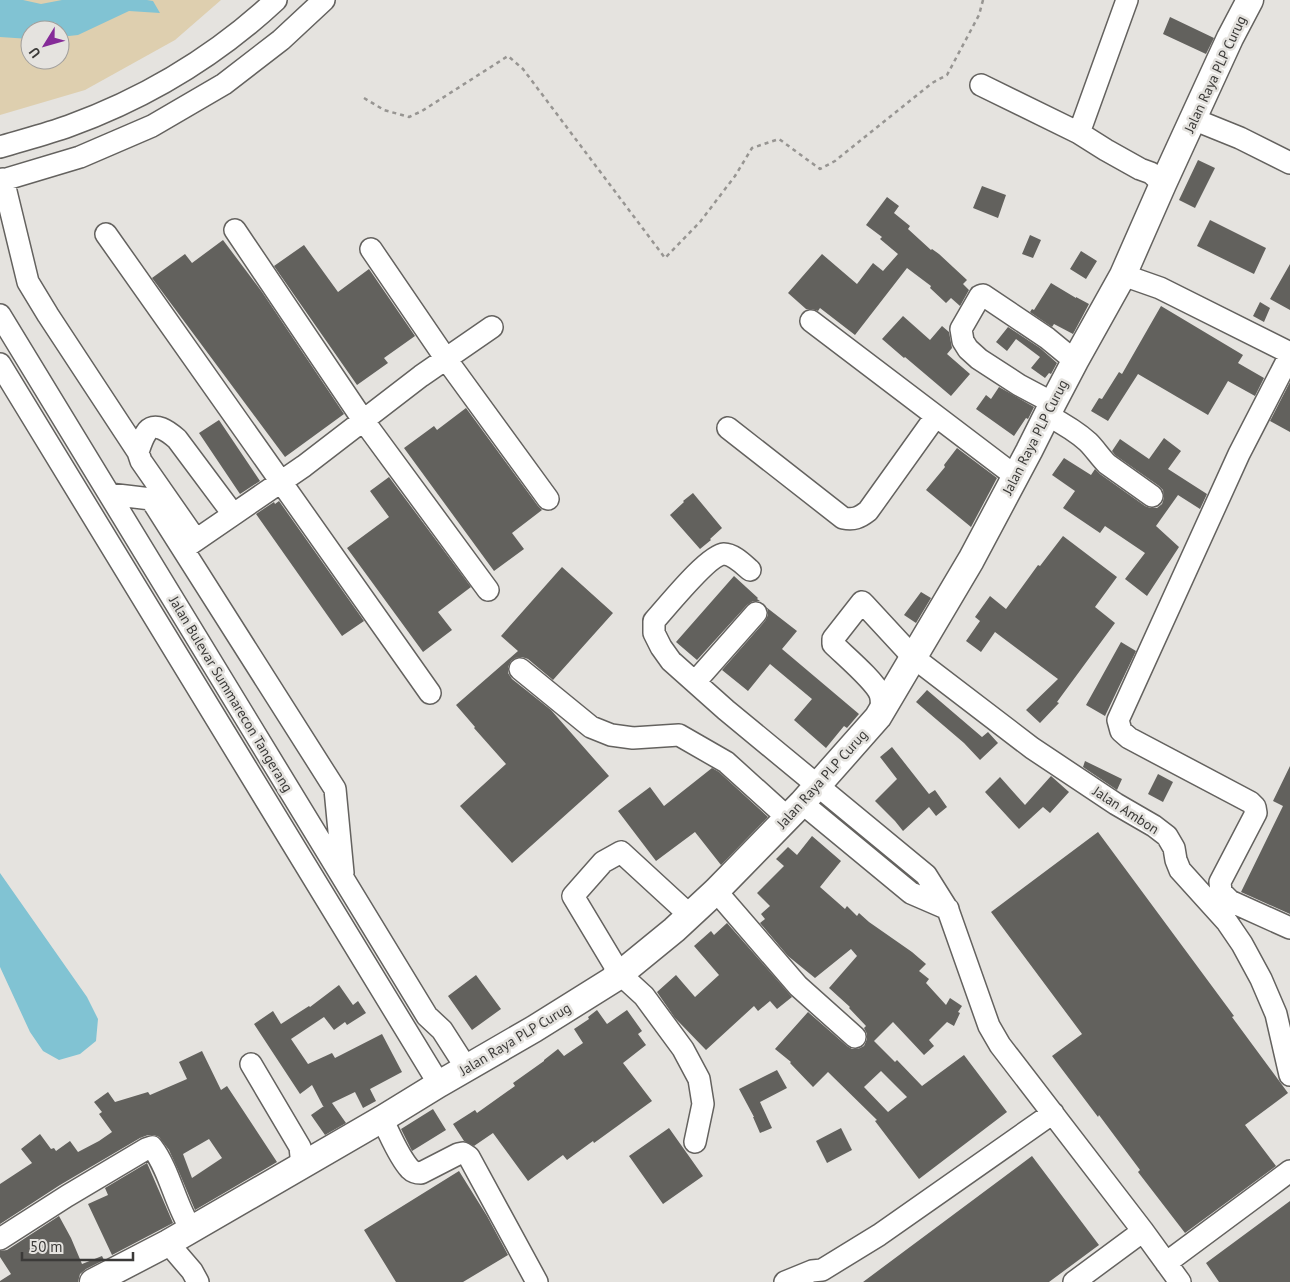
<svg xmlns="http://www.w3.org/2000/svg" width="1290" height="1282" font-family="'PT Sans',sans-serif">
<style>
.green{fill:#decfaf;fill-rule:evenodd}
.water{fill:#81c3d3}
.building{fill:#62615d;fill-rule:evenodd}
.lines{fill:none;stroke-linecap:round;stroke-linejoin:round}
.minor-casing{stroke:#64625f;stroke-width:24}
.major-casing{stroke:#64625f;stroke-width:29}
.path{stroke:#979592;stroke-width:2.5;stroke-dasharray:4 4;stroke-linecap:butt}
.minor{stroke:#fff;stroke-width:21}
.major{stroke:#fff;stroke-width:26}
.labels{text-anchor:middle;stroke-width:5;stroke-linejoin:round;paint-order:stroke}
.street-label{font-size:14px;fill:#3b3a38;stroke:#e5e3df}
</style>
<rect width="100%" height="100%" fill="#e5e3df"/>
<path class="green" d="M 0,0 L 221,0 L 175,40 L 85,90 L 0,115 ZM 30,30 L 60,30 L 60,60 L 30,60 Z"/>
<path class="water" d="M 0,0 L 23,0 L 41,4 L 62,0 L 147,0 L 153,1 L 160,13 L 129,11 L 78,35 L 60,37 L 60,30 L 30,30 L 30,39 L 0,37 Z
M 0,873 L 87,997 L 98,1019 L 96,1041 L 80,1054 L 59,1060 L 43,1051 L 30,1032 L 0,967 Z"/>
<path class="building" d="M 1170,17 L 1214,38 L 1206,54 L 1163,34 Z
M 1198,160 L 1215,168 L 1195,208 L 1179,200 Z
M 982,186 L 1006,195 L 998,218 L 973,208 Z
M 887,197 L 899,206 L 894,213 L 910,226 L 908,229 L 931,250 L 932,249 L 939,254 L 967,280 L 963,284 L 969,290 L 960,306 L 951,298 L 946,303 L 930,288 L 931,286 L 907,268 L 855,335 L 820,308 L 818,311 L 812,309 L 806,309 L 788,293 L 822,254 L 857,284 L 873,263 L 883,271 L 898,254 L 880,239 L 882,237 L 866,225 Z
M 1210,220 L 1266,248 L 1254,274 L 1197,246 Z
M 1030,235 L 1041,240 L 1033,258 L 1022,254 Z
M 223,240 L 262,292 L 344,414 L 285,457 L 152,278 L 185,254 L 192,263 Z
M 304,245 L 338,292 L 369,269 L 415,336 L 384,358 L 388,363 L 357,385 L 274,266 Z
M 1081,251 L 1097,261 L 1086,279 L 1070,269 Z
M 1290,264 L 1290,310 L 1270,299 Z
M 1051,283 L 1076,298 L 1076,297 L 1089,304 L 1073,334 L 1054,324 L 1052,327 L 1030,312 L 1032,309 L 1034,310 Z
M 1260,302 L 1270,308 L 1264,322 L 1253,316 Z
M 1161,306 L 1243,355 L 1238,363 L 1264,378 L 1255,396 L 1228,381 L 1208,415 L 1138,374 L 1108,421 L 1091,411 L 1099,398 L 1102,399 L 1119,372 L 1122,374 Z
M 903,316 L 930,340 L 942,326 L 949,332 L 952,348 L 947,354 L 970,374 L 951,396 L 905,357 L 904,358 L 882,339 Z
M 1008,327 L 1040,348 L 1057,363 L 1051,374 L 1049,373 L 1045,378 L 1031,368 L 1040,357 L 1016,339 L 1007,351 L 996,342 Z
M 1290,382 L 1290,432 L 1270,421 Z
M 999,387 L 1034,407 L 1028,419 L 1026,418 L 1014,436 L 976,409 L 986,395 L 991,399 Z
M 466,408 L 538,506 L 542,510 L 512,533 L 524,549 L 494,571 L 404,448 L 434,426 L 437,430 Z
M 219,420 L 260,481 L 240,494 L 199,433 Z
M 1164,438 L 1181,451 L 1168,469 L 1207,494 L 1200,509 L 1178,495 L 1156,526 L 1179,547 L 1147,596 L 1125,579 L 1145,553 L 1105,526 L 1100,533 L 1063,508 L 1075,491 L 1052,475 L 1064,458 L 1091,475 L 1095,469 L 1100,474 L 1145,506 L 1150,508 L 1157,508 L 1162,504 L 1164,498 L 1163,490 L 1159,486 L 1115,455 L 1112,451 L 1120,439 L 1149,459 Z
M 957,448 L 997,478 L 971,527 L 926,490 L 945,467 L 944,465 Z
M 389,477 L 471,587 L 438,612 L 452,630 L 423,652 L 347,548 L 389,517 L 370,491 Z
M 693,493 L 722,528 L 710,539 L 711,540 L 700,549 L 670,515 L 684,502 L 683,501 Z
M 279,501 L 364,621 L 342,636 L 256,514 L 274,502 L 275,504 Z
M 1063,536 L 1117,577 L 1095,607 L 1115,623 L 1057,702 L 1059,703 L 1040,723 L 1026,710 L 1058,679 L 995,632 L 981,652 L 966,641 L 980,621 L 975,617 L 990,596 L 1006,609 L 1038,565 L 1040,566 Z
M 562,567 L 613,613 L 553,680 L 528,659 L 522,657 L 515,658 L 511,661 L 508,667 L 508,673 L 512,679 L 551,710 L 609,776 L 512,863 L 460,806 L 506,764 L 474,728 L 475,727 L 456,705 L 518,651 L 501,636 Z
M 734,576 L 758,598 L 757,599 L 760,601 L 753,601 L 747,605 L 697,660 L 676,642 Z
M 921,592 L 931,598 L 916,623 L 904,615 Z
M 766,607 L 797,631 L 782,649 L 859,714 L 847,728 L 844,726 L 826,748 L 794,720 L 812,699 L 770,664 L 748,691 L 722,670 L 765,621 L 768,615 L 768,610 Z
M 1121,642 L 1136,651 L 1105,716 L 1086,705 Z
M 927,690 L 982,737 L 988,732 L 998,743 L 980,760 L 964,743 L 916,702 Z
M 892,747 L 929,794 L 935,790 L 947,807 L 936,816 L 929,807 L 903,831 L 895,821 L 875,801 L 897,779 L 880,757 Z
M 1085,761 L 1122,779 L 1117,790 L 1083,767 Z
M 1290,766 L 1290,914 L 1241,892 L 1283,806 L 1273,801 Z
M 712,768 L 719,772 L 768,817 L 721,865 L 695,832 L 656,861 L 618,811 L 650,787 L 664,806 Z
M 1158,774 L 1173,782 L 1163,802 L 1148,794 Z
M 1051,776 L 1069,792 L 1050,813 L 1043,807 L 1019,829 L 985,792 L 1000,777 L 1025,805 Z
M 1098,832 L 1234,1016 L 1232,1017 L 1288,1093 L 1245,1125 L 1276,1166 L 1185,1233 L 1138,1172 L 1140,1170 L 1099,1115 L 1098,1117 L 1052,1056 L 1082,1034 L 991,912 Z
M 812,836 L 841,861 L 820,887 L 845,909 L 847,906 L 857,916 L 859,913 L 869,922 L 912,952 L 926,964 L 919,971 L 929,979 L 926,983 L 946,1005 L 950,998 L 962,1006 L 958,1012 L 960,1013 L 954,1026 L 947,1022 L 929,1040 L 934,1046 L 924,1055 L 893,1022 L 874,1041 L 895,1062 L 897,1060 L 922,1086 L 964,1055 L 1007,1112 L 919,1179 L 875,1121 L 877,1120 L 828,1072 L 813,1087 L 790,1063 L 791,1062 L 775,1049 L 808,1012 L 847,1046 L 852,1049 L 858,1049 L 864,1046 L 867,1039 L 867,1034 L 864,1028 L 866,1026 L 849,1008 L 850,1007 L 829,988 L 857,956 L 851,949 L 815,978 L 788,956 L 760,923 L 765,919 L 761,914 L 770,906 L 757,893 L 784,866 L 776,859 L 788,847 L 797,855 ZM 881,1071 L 907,1097 L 888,1112 L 864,1087 Z
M 727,923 L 792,997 L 777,1009 L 770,1001 L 758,1011 L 754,1006 L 706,1050 L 675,1018 L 657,992 L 676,975 L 695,997 L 719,975 L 694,946 L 711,931 L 714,935 Z
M 476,975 L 501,1009 L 472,1030 L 448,996 Z
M 339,985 L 353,1005 L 358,1001 L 366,1013 L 347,1025 L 345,1022 L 334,1030 L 324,1017 L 291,1039 L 308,1064 L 332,1053 L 335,1058 L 382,1034 L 402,1072 L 370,1089 L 376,1101 L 363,1108 L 355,1092 L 332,1103 L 346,1123 L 325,1135 L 311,1115 L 324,1106 L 323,1106 L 312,1085 L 300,1094 L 254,1024 L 273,1011 L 281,1024 L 309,1006 L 310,1007 Z
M 597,1010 L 607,1024 L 627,1010 L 642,1031 L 638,1034 L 646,1045 L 623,1063 L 652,1101 L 594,1143 L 593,1141 L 567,1160 L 563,1155 L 528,1181 L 493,1133 L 474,1146 L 464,1141 L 453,1124 L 475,1110 L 477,1113 L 515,1086 L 513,1083 L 544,1061 L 544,1060 L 558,1049 L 564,1056 L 583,1043 L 574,1029 L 589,1019 L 588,1017 Z
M 202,1051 L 221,1090 L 227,1086 L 277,1162 L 195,1210 L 179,1172 L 169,1150 L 159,1137 L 154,1135 L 148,1135 L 140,1138 L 60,1185 L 0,1224 L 0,1184 L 32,1163 L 21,1149 L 40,1134 L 51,1149 L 54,1148 L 56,1151 L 70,1141 L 78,1152 L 99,1141 L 112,1132 L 99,1114 L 102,1112 L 94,1102 L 108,1092 L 115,1102 L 148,1092 L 150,1095 L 187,1079 L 179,1062 ZM 209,1139 L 222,1158 L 192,1178 L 183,1154 Z
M 777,1070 L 787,1088 L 760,1102 L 772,1128 L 760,1133 L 753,1117 L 754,1117 L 739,1089 Z
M 433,1109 L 446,1130 L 412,1151 L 401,1129 Z
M 669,1128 L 703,1176 L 663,1204 L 629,1156 Z
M 841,1128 L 852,1150 L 827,1163 L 816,1141 Z
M 1032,1156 L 1099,1245 L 1049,1282 L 863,1282 Z
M 147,1163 L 173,1223 L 112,1255 L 88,1204 L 108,1195 L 105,1188 Z
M 459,1171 L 487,1216 L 508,1255 L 463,1282 L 396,1282 L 364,1230 Z
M 1290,1201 L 1290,1282 L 1219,1282 L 1206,1263 Z
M 59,1216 L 71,1238 L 82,1264 L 102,1256 L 104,1260 L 86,1269 L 80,1274 L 78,1282 L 0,1282 L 0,1281 L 11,1274 L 0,1257 L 0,1251 L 7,1250 Z"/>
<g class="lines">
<defs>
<path id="minor" d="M 1127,0 L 1079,133 L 1106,150 L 1140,169 L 1151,173 L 1163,184
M 981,85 L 1079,133
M 1193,119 L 1240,138 L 1290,163
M 0,147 C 23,140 47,134 69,126 C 146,98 217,55 276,0
M 3,179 L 28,282 L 48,315 L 138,452
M 0,181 L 80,157 L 152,126 L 224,84 L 281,40 L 324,0
M 235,230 L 363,420 L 488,590
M 106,234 L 430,693
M 371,249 L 446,359 L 548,499
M 1123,275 L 1160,288 L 1290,353
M 0,315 L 427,1016 L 442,1030 L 467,1069
M 811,321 L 1015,476
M 1290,355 L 1239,454 L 1118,720 L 1121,731 L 1129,738 L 1250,802 L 1255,807 L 1256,813 L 1220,882 L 1221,892 L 1230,901 L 1290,928
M 0,364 L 439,1084
M 1053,403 L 1019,385 L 979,359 L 968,349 L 963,341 L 961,329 L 980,296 L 983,295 L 1047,338 L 1075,361
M 1047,415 C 1062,423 1076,431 1088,442 C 1095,449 1100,457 1107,464 L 1152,496
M 728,428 L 843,518 C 854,520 859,518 868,511 L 936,416
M 109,494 L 151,499 L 335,789 L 343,873
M 196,540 L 141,461 L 138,452 C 140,446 142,439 146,433 C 154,420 169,432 177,439 L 233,514
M 183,549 L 304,466 L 421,376 L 492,327
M 750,570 C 743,564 733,554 724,554 C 708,555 666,608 654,621 L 654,633 L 661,647 L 671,661 L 726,710 L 926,875 L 948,910 L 989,1026 L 1000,1045 L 1143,1231 L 1180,1282
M 520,669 L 591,727 L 611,735 L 633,738 L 679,735 L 726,762 L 788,818
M 695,682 L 756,613
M 882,710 C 881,705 882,699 880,694 C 875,681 844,655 833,644 L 833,639 L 862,602 L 864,604 L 913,657 L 1032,748 L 1116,804 L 1154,826 L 1167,836 L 1174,848 L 1176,860 L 1180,870 L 1227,922 L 1242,944 L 1261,979 L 1276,1014 L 1290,1075
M 802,803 L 911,893 L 948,909
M 716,891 L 798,986 L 855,1037
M 620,974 L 644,996 L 683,1049 L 699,1079 L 703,1104 L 695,1142
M 614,979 L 615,966 L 573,896 L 603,862 L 621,852 L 683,909 L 686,919
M 251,1064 L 300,1147 L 302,1165
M 382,1119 C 390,1134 398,1156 410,1169 C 413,1172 417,1173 421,1173 L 458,1154 L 463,1153 L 469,1157 L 537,1282
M 0,1239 L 67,1196 L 146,1149 L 152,1147 C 170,1171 175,1204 191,1229
M 168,1243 L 192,1271 L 198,1282
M 1166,1263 L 1290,1171
M 785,1282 L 812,1271 L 822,1270 L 879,1235 L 1053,1113
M 1074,1282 L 1143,1231"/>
<path id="major" d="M 93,1282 L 168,1243 L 382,1119 L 439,1084 L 534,1029 L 614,979 L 674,930 L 716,891 L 802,803 L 878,717 L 971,560 L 1029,451 L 1053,403 L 1075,361 L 1123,275 L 1163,184 L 1230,38 L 1250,0"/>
</defs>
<use href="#minor" class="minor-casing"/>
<use href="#major" class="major-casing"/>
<path class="path" d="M 364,98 L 384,110 L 409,117 L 422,111 L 508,56 L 523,69 L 665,258 L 700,222 L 735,176 L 752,148 L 779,139 L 820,169 L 835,161 L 932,83 L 947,75 L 979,15 L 983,0"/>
<use href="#minor" class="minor"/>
<use href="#major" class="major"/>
</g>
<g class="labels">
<g class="street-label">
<text transform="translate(1215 74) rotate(-65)" y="5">Jalan Raya PLP Curug</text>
<text transform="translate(1035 437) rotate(-63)" y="5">Jalan Raya PLP Curug</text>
<text transform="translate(231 694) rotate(59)" y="5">Jalan Bulevar Summarecon Tangerang</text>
<text transform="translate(822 779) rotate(-48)" y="5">Jalan Raya PLP Curug</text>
<text transform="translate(1126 810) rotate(33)" y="5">Jalan Ambon</text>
<text transform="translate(515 1039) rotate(-31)" y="5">Jalan Raya PLP Curug</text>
</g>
</g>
<g transform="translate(45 45) rotate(233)"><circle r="24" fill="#e5e3df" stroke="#a19f9c"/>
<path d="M0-4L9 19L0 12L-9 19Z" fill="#852b98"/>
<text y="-8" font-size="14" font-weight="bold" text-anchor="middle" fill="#3b3a38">U</text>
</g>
<path d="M22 1252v8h111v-8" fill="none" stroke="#3b3a38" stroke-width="2.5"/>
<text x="30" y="1252" font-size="15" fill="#3b3a38" stroke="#e5e3df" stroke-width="4" paint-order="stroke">50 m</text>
</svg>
